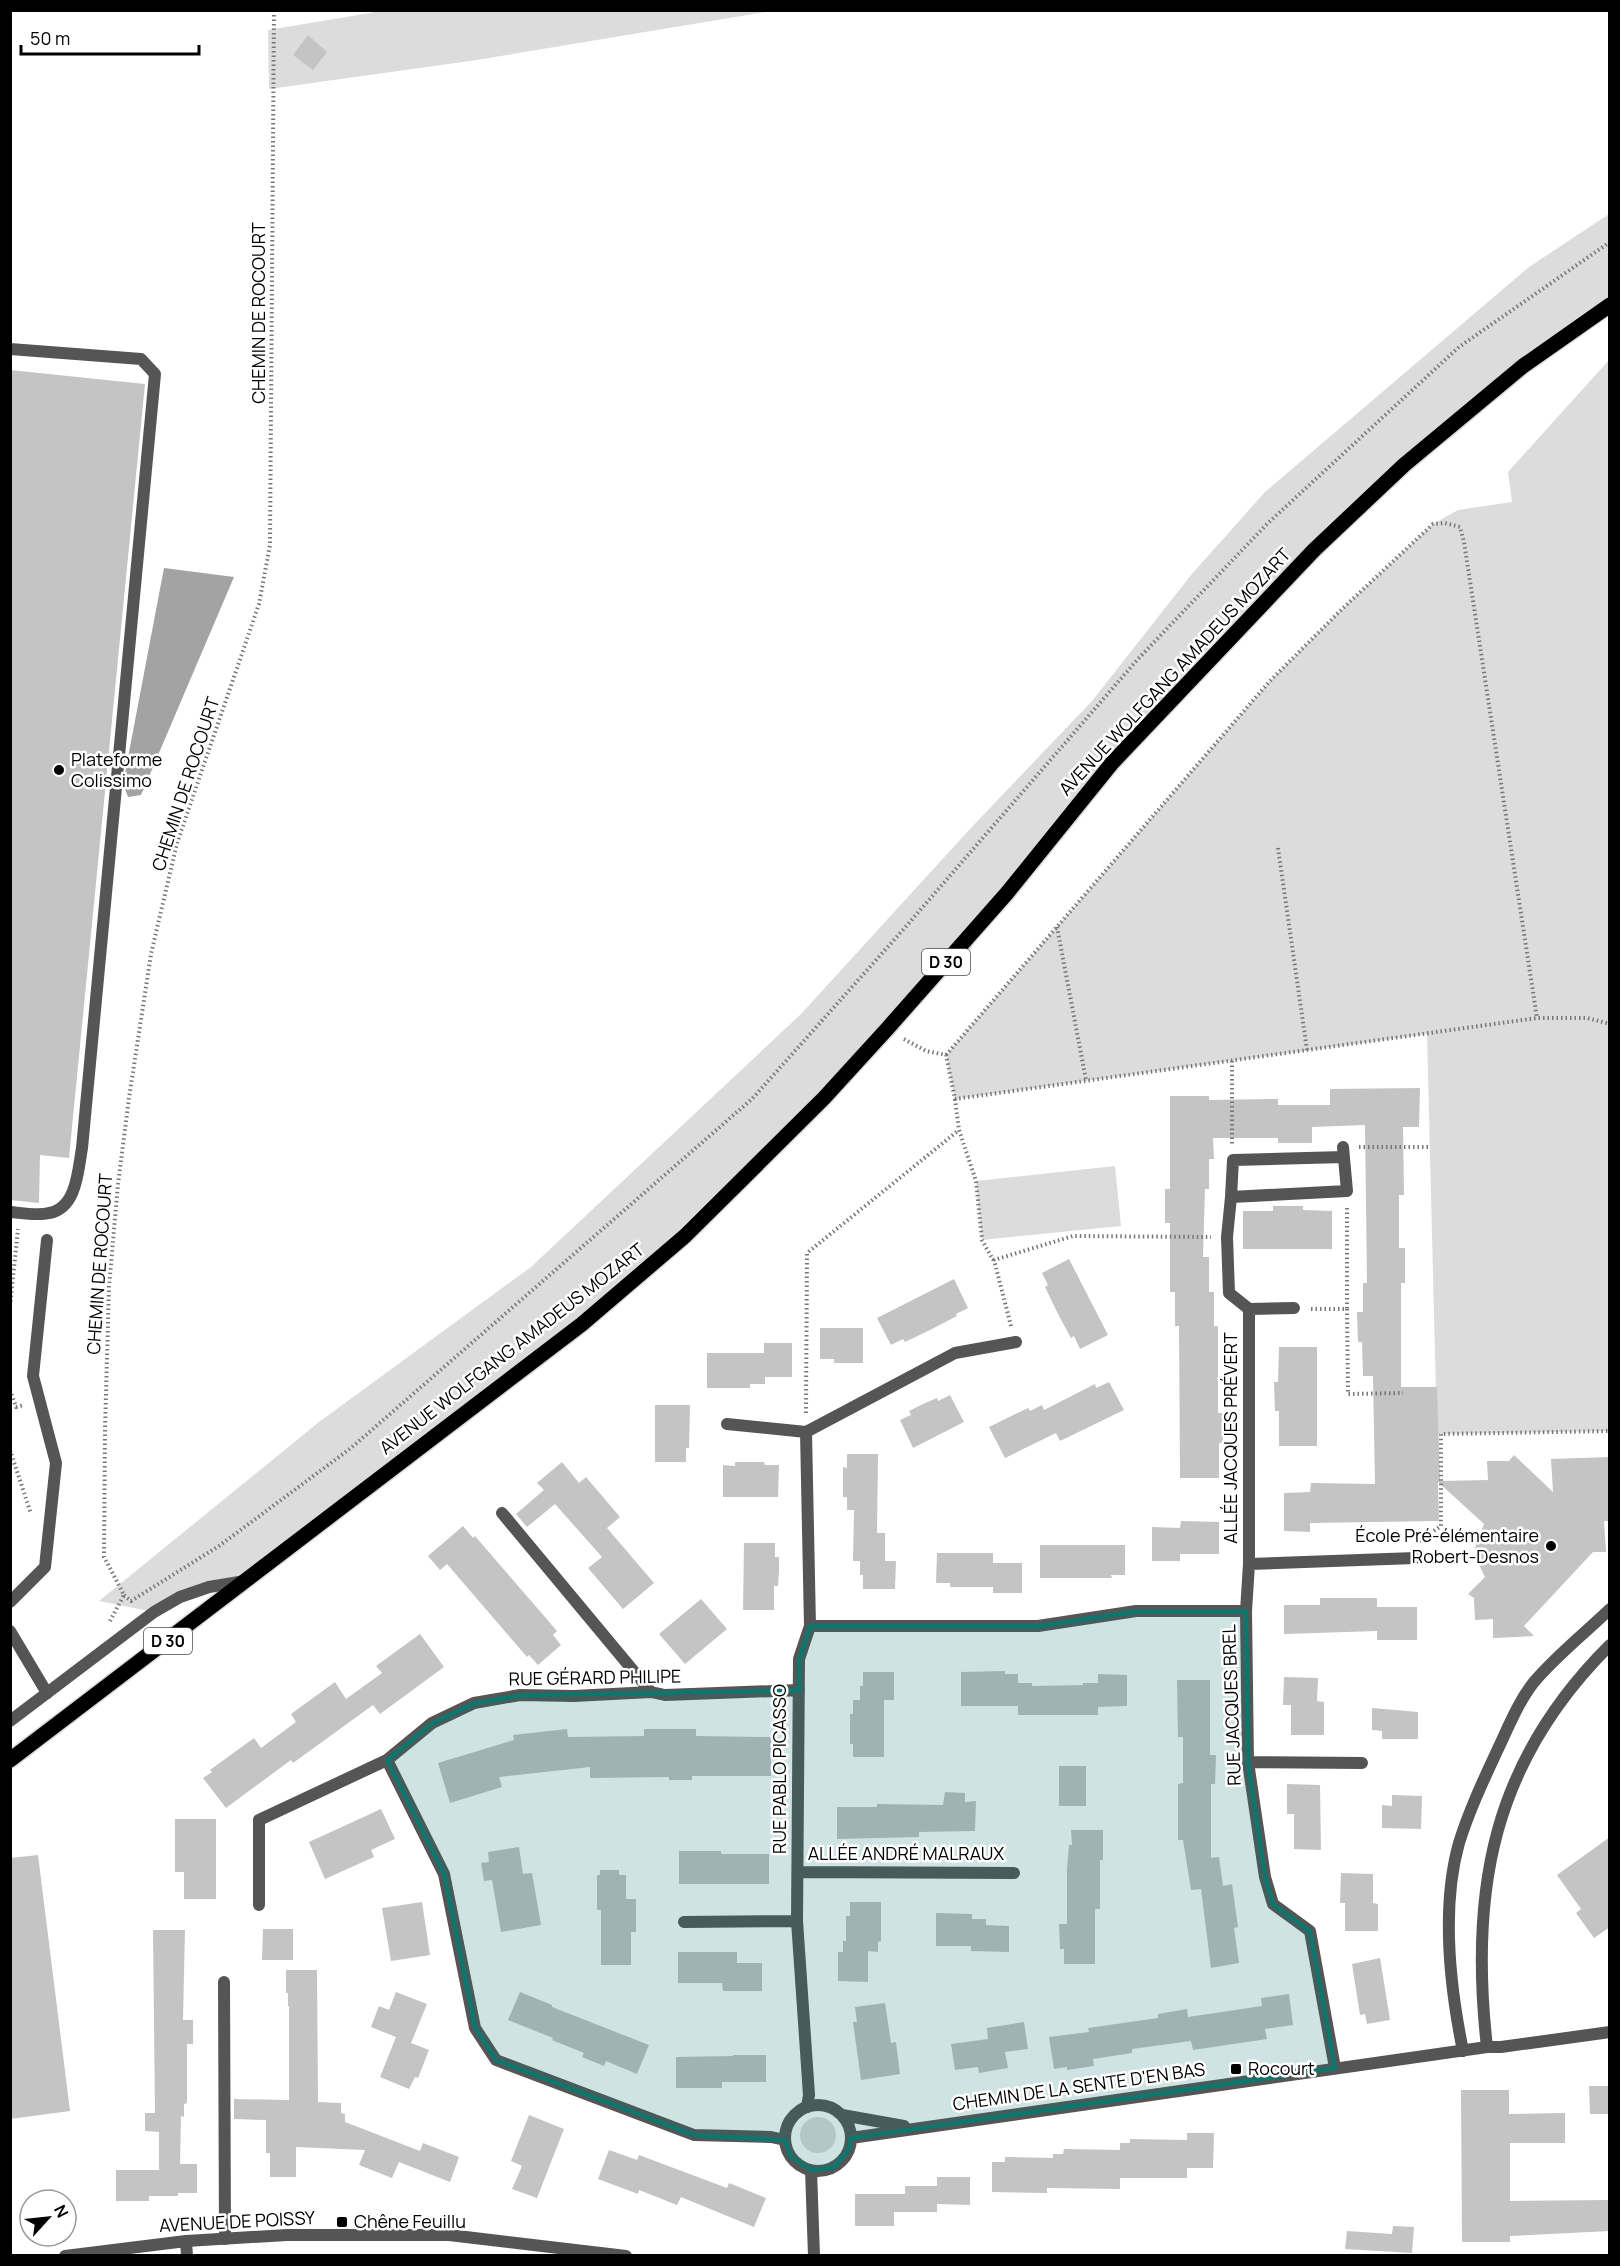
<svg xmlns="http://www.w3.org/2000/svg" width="1620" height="2266" font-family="Manrope,sans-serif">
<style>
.green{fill:#dcdcdc}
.water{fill:#a3a3a3}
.building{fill:#c4c4c4}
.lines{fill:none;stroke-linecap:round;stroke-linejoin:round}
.primary-casing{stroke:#dbdbdb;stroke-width:18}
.path{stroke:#777;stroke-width:4;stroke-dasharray:1.5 3;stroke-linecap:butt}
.service{stroke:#555;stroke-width:12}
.minor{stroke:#555;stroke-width:12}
.tertiary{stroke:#555;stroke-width:12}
.primary{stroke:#000;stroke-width:15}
.marked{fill:#0f766e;fill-opacity:0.2;stroke:#0f766e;stroke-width:4.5;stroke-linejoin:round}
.poi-dot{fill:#000;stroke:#fff;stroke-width:2}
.labels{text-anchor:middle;stroke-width:5;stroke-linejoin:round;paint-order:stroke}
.shield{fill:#fff;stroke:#4c4c4c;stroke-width:1.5}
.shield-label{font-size:16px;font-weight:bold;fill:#000}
.street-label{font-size:18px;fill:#000;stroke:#fff}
.poi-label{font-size:18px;fill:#000;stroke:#fff;text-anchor:start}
</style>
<rect width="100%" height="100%" fill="#fff"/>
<path class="green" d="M 388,10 L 771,11 L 477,60 L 269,89 L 268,30 Z
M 1609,214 L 1609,308 L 1404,465 L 1112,763 L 824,1098 L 685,1236 L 247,1580 L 154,1612 L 99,1601 L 319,1422 L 531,1267 L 801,1014 L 969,830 L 1092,701 L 1191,575 L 1265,492 L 1529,267 Z
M 1609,360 L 1609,1431 L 1437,1434 L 1427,1034 L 955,1099 L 946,1055 L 1269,682 L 1342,609 L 1433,524 L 1458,510 L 1512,502 L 1508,472 Z
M 1115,1166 L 1121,1226 L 982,1240 L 976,1181 Z
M800 2135a18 18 0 1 1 36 0a18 18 0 1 1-36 0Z"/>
<path class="water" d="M 164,568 L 234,577 L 141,795 L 128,797 L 123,784 Z"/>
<path class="building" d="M 308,35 L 327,52 L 313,70 L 293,55 Z
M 10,370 L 145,384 L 69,1158 L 40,1155 L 39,1203 L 10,1200 Z
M 1420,1088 L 1419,1127 L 1403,1127 L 1404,1195 L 1399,1195 L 1399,1248 L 1405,1248 L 1405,1283 L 1401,1283 L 1401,1387 L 1437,1387 L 1440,1481 L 1488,1480 L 1487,1461 L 1509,1461 L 1514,1455 L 1553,1492 L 1551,1459 L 1610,1457 L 1610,1521 L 1604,1521 L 1606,1552 L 1593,1552 L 1524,1626 L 1534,1636 L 1493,1638 L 1493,1619 L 1475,1620 L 1474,1598 L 1468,1594 L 1485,1577 L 1477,1561 L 1475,1548 L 1484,1524 L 1438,1482 L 1439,1521 L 1310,1523 L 1310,1532 L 1284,1531 L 1284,1493 L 1310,1492 L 1311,1483 L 1375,1484 L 1373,1376 L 1363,1376 L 1362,1342 L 1358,1342 L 1357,1312 L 1363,1312 L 1363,1283 L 1367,1283 L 1365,1125 L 1312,1127 L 1312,1143 L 1278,1143 L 1278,1138 L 1213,1138 L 1214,1159 L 1209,1159 L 1209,1189 L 1205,1189 L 1203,1257 L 1209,1257 L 1209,1292 L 1214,1292 L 1214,1326 L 1218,1326 L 1218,1413 L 1223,1413 L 1223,1443 L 1219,1443 L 1219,1478 L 1180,1478 L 1179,1326 L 1175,1326 L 1175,1292 L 1170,1292 L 1170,1223 L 1165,1223 L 1165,1189 L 1170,1189 L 1170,1096 L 1209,1096 L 1209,1100 L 1278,1099 L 1278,1105 L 1330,1105 L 1330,1089 Z
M 1273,1206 L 1303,1206 L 1303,1210 L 1332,1211 L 1332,1249 L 1243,1249 L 1243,1211 L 1273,1211 Z
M 1069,1259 L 1108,1335 L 1080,1349 L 1074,1336 L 1071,1338 L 1058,1314 L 1045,1287 L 1048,1285 L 1042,1273 Z
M 954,1279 L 968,1308 L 956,1314 L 957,1316 L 930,1330 L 905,1342 L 903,1339 L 891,1345 L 877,1318 Z
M 820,1328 L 863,1328 L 863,1363 L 834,1363 L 834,1359 L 820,1359 Z
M 764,1343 L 792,1343 L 792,1377 L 765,1377 L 765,1384 L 750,1384 L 750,1388 L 707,1388 L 707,1353 L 764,1353 Z
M 1279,1347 L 1317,1347 L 1317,1446 L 1279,1446 L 1279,1411 L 1275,1411 L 1274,1382 L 1278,1382 Z
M 1109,1382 L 1124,1410 L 1060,1441 L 1056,1433 L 1005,1458 L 989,1427 L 1028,1408 L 1030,1411 L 1042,1405 L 1044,1410 L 1095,1384 L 1096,1388 Z
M 950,1395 L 964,1422 L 913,1448 L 900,1420 L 911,1415 L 909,1411 L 923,1404 L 937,1398 L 938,1401 Z
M 655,1405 L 690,1405 L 689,1448 L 686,1448 L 686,1462 L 655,1462 Z
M 847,1454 L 878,1454 L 877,1533 L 885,1533 L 885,1561 L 896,1561 L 895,1589 L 863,1589 L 863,1575 L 860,1575 L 860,1561 L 853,1561 L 854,1510 L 847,1510 L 847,1497 L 843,1497 L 843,1467 L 847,1468 Z
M 562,1462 L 579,1483 L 586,1477 L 620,1517 L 607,1528 L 654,1583 L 623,1609 L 588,1568 L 602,1557 L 555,1504 L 527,1527 L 516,1514 L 544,1490 L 537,1483 Z
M 735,1462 L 764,1462 L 765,1465 L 779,1465 L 778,1497 L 723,1497 L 723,1465 L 735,1466 Z
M 1181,1521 L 1219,1522 L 1219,1554 L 1180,1554 L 1180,1561 L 1152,1561 L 1152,1527 L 1180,1528 Z
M 463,1526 L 473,1538 L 475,1536 L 557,1631 L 553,1635 L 561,1645 L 538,1665 L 529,1655 L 527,1657 L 447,1564 L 440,1570 L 428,1556 Z
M 744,1543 L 775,1543 L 775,1557 L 779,1557 L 779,1571 L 778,1586 L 774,1586 L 774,1610 L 743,1610 Z
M 1040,1545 L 1125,1545 L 1125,1575 L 1111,1575 L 1112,1578 L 1040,1578 Z
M 937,1553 L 993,1553 L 993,1563 L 1022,1563 L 1022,1593 L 993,1593 L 993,1587 L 950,1587 L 950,1583 L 936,1583 Z
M 1320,1598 L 1377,1598 L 1377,1607 L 1417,1607 L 1417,1640 L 1377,1640 L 1377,1631 L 1284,1634 L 1284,1605 L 1320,1605 Z
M 701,1599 L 727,1629 L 685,1664 L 659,1634 Z
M 420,1634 L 444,1667 L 380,1714 L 373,1705 L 293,1763 L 291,1760 L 226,1808 L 203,1778 L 212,1772 L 210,1770 L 254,1738 L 261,1748 L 296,1722 L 291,1714 L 335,1682 L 346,1699 L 382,1673 L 376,1666 Z
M 1005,1671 L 1005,1674 L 1018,1674 L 1018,1683 L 1032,1683 L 1032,1686 L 1083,1685 L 1083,1683 L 1098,1683 L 1098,1674 L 1127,1675 L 1127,1706 L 1098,1707 L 1098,1715 L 1018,1715 L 1018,1706 L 961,1706 L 961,1672 Z
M 863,1672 L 894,1672 L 894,1700 L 884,1700 L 884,1757 L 853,1757 L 853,1744 L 850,1744 L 850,1714 L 853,1714 L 853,1700 L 860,1700 L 860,1686 L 863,1686 Z
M 1284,1677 L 1318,1678 L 1317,1701 L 1324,1702 L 1324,1735 L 1291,1735 L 1291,1705 L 1283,1705 Z
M 1177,1680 L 1210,1680 L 1210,1755 L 1216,1755 L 1215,1784 L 1211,1784 L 1211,1858 L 1219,1857 L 1223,1886 L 1232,1884 L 1238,1927 L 1234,1928 L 1239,1963 L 1211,1968 L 1201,1889 L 1191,1890 L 1183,1840 L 1178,1840 L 1178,1784 L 1183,1783 L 1183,1737 L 1178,1737 Z
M 1372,1708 L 1418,1712 L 1418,1739 L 1382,1739 L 1382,1731 L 1372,1730 Z
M 567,1729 L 568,1737 L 644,1736 L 644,1729 L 696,1729 L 696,1736 L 771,1737 L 771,1776 L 692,1776 L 692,1780 L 669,1780 L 669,1777 L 590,1778 L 590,1767 L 499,1777 L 502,1787 L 450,1803 L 438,1763 L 514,1740 L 513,1735 Z
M 1059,1766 L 1086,1766 L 1086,1806 L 1059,1806 Z
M 1287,1784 L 1320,1785 L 1321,1850 L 1294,1849 L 1294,1814 L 1287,1814 Z
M 945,1792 L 965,1793 L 965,1802 L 976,1801 L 975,1831 L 919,1832 L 919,1837 L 837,1839 L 837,1807 L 877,1807 L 877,1804 L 943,1805 Z
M 1392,1795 L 1422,1796 L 1421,1829 L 1382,1828 L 1382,1805 L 1392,1806 Z
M 381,1809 L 395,1839 L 371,1850 L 374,1857 L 325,1879 L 309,1842 Z
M 175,1819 L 216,1819 L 216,1899 L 184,1899 L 184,1872 L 175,1872 Z
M 1071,1830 L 1103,1830 L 1103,1860 L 1100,1860 L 1100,1909 L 1095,1909 L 1095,1964 L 1064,1964 L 1064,1949 L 1060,1949 L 1059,1924 L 1067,1924 L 1067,1869 L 1069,1845 L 1072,1845 Z
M 1610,1837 L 1610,1927 L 1594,1938 L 1576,1913 L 1581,1909 L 1557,1875 Z
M 519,1847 L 523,1874 L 532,1873 L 541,1925 L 501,1932 L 492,1880 L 484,1881 L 481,1863 L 489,1862 L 488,1852 Z
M 679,1851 L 721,1851 L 721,1854 L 769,1854 L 769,1884 L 679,1884 Z
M 38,1855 L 70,2111 L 10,2119 L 10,1858 Z
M 600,1870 L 619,1870 L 619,1875 L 626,1875 L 626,1899 L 636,1899 L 636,1932 L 631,1932 L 631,1965 L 601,1965 L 601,1910 L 597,1910 L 597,1875 L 600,1875 Z
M 1341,1873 L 1373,1874 L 1373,1903 L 1378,1904 L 1378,1931 L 1345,1931 L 1345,1903 L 1340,1903 Z
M 422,1902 L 430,1955 L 391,1961 L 382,1908 Z
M 850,1902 L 881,1902 L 881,1941 L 878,1942 L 878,1952 L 868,1951 L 868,1982 L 838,1981 L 838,1952 L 843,1952 L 843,1941 L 846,1941 L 846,1916 L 850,1916 Z
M 936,1913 L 972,1914 L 972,1919 L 986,1919 L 986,1925 L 1009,1926 L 1009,1952 L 971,1951 L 971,1946 L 936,1946 Z
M 263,1929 L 293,1929 L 293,1960 L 262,1960 Z
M 153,1930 L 185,1930 L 183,2020 L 193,2020 L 193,2044 L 187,2044 L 187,2103 L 184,2104 L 184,2117 L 181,2116 L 180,2164 L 197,2164 L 197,2193 L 178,2193 L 178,2196 L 149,2196 L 149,2201 L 116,2201 L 116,2170 L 159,2170 L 159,2132 L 145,2131 L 145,2113 L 155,2113 Z
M 678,1952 L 737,1952 L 737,1963 L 762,1963 L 762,1991 L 723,1991 L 722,1983 L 678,1983 Z
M 1380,1958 L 1390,2020 L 1367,2024 L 1365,2014 L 1360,2015 L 1352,1964 Z
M 286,1970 L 317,1970 L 318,2102 L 341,2103 L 341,2113 L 345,2114 L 345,2122 L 420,2151 L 423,2143 L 459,2157 L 450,2182 L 399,2162 L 392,2178 L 359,2165 L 365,2150 L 296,2147 L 296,2177 L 270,2177 L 270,2153 L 266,2153 L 266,2120 L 234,2119 L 234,2099 L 289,2100 L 289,2006 L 288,2006 L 288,1993 L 286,1993 Z
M 396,1992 L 427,2004 L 411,2043 L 429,2050 L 418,2078 L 415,2077 L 409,2089 L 380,2077 L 396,2037 L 371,2027 L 379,2006 L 389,2010 Z
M 520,1992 L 552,2005 L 552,2007 L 649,2045 L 637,2074 L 606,2061 L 604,2066 L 582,2057 L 584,2053 L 552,2040 L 553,2038 L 508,2020 Z
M 1289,1994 L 1293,2025 L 1265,2029 L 1267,2039 L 1193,2050 L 1191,2041 L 1132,2049 L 1132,2053 L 1093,2059 L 1094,2066 L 1067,2070 L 1067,2067 L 1054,2069 L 1049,2037 L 1089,2032 L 1088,2028 L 1158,2018 L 1158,2014 L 1187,2009 L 1188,2017 L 1262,2006 L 1261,1998 Z
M 885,2003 L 891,2043 L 896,2042 L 900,2074 L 861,2080 L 853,2022 L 857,2022 L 855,2007 Z
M 1024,2022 L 1028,2049 L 1005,2052 L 1008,2068 L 979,2073 L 978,2067 L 955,2070 L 951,2044 L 988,2039 L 987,2028 Z
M 733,2055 L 766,2055 L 766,2082 L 722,2082 L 722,2088 L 676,2088 L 676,2057 L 733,2056 Z
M 1589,2086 L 1610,2086 L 1610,2114 L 1590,2114 Z
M 1461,2090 L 1509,2090 L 1509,2114 L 1565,2113 L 1565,2143 L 1510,2143 L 1510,2201 L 1610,2200 L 1610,2231 L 1510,2236 L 1510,2242 L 1462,2242 Z
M 529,2115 L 564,2129 L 537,2198 L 512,2189 L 522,2166 L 511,2161 Z
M 1187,2133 L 1214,2133 L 1213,2168 L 1187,2168 L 1187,2178 L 1120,2178 L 1120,2189 L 1047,2188 L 1047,2193 L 992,2192 L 992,2162 L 1005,2162 L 1005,2157 L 1053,2158 L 1053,2154 L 1063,2154 L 1064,2149 L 1120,2150 L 1120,2143 L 1130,2143 L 1130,2139 L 1187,2140 Z
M 609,2150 L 637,2160 L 639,2155 L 727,2188 L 729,2183 L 766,2198 L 754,2227 L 681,2197 L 677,2205 L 639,2190 L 638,2194 L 598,2179 Z
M 937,2177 L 970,2177 L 970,2205 L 937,2204 L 937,2212 L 894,2212 L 894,2226 L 855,2226 L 855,2194 L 905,2194 L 905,2186 L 937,2186 Z
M 1393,2226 L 1414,2227 L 1412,2253 L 1345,2249 L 1347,2231 L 1392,2234 Z"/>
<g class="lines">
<defs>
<path id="primary" d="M 10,1760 L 582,1324 L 685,1236 L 824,1098 L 887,1029 L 1007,893 L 1112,763 L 1314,550 L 1404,465 L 1523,366 L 1610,305"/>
</defs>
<use href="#primary" class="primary-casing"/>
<path class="path" d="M 1278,848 L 1307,1050
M 1057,927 L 1086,1080
M 904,1039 L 926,1051 L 946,1055 L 955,1099 L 1537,1018 L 1587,1018 L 1610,1024
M 946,1055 L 1269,682 L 1342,609 L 1433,524 L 1445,523 L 1460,527 L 1464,542 L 1537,1018
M 1232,1061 L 1232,1144
M 955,1099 L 959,1130 L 976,1181 L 982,1240 L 993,1260
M 1359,1147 L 1430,1147
M 1347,1208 L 1347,1309
M 10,1306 L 18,1229
M 1311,1309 L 1347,1309 L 1348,1394 L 1403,1393
M 1011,1326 L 994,1260 L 1073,1236 L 1211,1237
M 10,1390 L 16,1407 L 24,1405
M 806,1413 L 807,1253 L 959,1130
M 10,1450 L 31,1514
M 1419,1541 L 1441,1526 L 1441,1434 L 1610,1431
M 124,1595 L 131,1601 L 219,1546 L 351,1448 L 752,1099 L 902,931 L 1138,659 L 1267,524 L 1459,347 L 1610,242
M 110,1621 L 124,1595 L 104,1557 L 105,1430 L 109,1287 L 118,1184 L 129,1098 L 151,954 L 177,843 L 259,604 L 270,545 L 274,10"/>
<path class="service" d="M 10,349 L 141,359 L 155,374 L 82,1148 C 78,1170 77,1208 49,1213 C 38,1216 22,1213 10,1212
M 1231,1197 L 1233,1160 L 1344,1157
M 1249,1309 L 1229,1293 L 1227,1237 L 1231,1197 L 1347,1191 L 1343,1147
M 10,1602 L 45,1567 L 56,1463 L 33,1376 L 47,1240
M 10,1631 L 47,1693"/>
<path class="minor" d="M 727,1424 L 806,1432 L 955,1353 L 1016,1342
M 806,1432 L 810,1626 L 799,1659 L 797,1921 L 809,2095 L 807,2107
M 502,1513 L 651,1692
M 1249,1564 L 1415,1558
M 1246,1611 L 1249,1564 L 1249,1309 L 1294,1308
M 810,1626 L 1038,1626 L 1136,1611 L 1246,1611 L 1248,1762 L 1265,1877 L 1273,1904 L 1310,1931 L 1335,2068
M 10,1721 L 154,1612 L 180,1597 L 209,1587 L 245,1581
M 1248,1762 L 1362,1763
M 798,1872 L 1014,1873
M 259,1905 L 259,1820 L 387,1760
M 684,1922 L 797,1921
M 224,1982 L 225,2239
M 1487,2047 L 1501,2047 L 1610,2032
M 785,2140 L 771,2137 L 694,2135 L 496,2060 L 475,2028 L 444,1874 L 387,1760 L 432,1723 L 474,1703 L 520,1695 L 574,1696 L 651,1692 L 665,1695 L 799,1690"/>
<path class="tertiary" d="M 1463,2051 C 1450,1987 1441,1907 1459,1843 C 1469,1811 1483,1781 1497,1751 C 1508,1728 1518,1702 1534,1682 C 1556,1656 1585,1633 1610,1609
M785 2138a33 33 0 1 1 66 0a33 33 0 1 1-66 0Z
M 842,2115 L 904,2126
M 851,2138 L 1487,2047 C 1469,1889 1493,1761 1610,1645
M 811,2170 L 814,2256
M 186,2241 L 187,2256
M 65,2256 L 186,2241 L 287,2235 L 449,2235 L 626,2256"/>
<use href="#primary" class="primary"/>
</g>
<path class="marked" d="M 1136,1611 L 1246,1611 L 1248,1762 L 1265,1877 L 1273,1904 L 1310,1931 L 1335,2068 L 851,2138 L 849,2149 L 834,2167 L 811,2170 L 790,2156 L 785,2140 L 694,2135 L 496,2060 L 475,2028 L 444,1874 L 387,1760 L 432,1723 L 474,1703 L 520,1695 L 799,1690 L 799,1659 L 810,1626 L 1038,1626 Z"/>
<g class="poi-dot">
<circle cx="59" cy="770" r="6"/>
<circle cx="1551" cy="1546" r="6"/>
<rect x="1230" y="2063" width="12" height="12" rx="3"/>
<rect x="336" y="2216" width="12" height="12" rx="3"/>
</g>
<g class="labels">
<g class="shield">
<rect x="922" y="949" width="48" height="26" rx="4.5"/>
<rect x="144" y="1628" width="48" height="26" rx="4.5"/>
</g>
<g class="shield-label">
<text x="946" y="968">D 30</text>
<text x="168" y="1647">D 30</text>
</g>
<g class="street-label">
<text transform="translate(259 313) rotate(-90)" y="6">CHEMIN DE ROCOURT</text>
<text transform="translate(1175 672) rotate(-47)" y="6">AVENUE WOLFGANG AMADEUS MOZART</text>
<text transform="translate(186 784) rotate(-72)" y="6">CHEMIN DE ROCOURT</text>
<text transform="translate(100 1264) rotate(-86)" y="6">CHEMIN DE ROCOURT</text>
<text transform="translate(512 1349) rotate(-38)" y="6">AVENUE WOLFGANG AMADEUS MOZART</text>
<text transform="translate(1231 1438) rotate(-90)" y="6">ALLÉE JACQUES PRÉVERT</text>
<text transform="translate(595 1678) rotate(-1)" y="6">RUE GÉRARD PHILIPE</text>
<text transform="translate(1232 1705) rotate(-92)" y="6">RUE JACQUES BREL</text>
<text transform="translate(780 1769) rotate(-90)" y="6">RUE PABLO PICASSO</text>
<text x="906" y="1860">ALLÉE ANDRÉ MALRAUX</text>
<text transform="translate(1079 2087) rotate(-8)" y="6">CHEMIN DE LA SENTE D'EN BAS</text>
<text transform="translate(237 2222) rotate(-3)" y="6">AVENUE DE POISSY</text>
</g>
<g class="poi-label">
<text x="71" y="766">Plateforme<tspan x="71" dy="21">Colissimo</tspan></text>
<text x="1539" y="1542" text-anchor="end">École Pré-élémentaire<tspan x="1539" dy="21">Robert-Desnos</tspan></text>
<text x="1248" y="2075">Rocourt</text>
<text x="354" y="2228">Chêne Feuillu</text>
</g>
</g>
<rect width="1620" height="2266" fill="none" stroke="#000000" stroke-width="24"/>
<g transform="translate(48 2218) rotate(63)"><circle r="28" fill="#ffffff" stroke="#999999" stroke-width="1.5"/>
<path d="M0-4.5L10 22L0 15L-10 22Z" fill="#000000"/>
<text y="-9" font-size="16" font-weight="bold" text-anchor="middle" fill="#000000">N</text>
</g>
<path d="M21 45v9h178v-9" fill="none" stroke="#000000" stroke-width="3"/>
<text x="30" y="45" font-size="18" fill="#000000" stroke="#ffffff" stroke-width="4.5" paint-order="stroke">50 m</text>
</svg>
